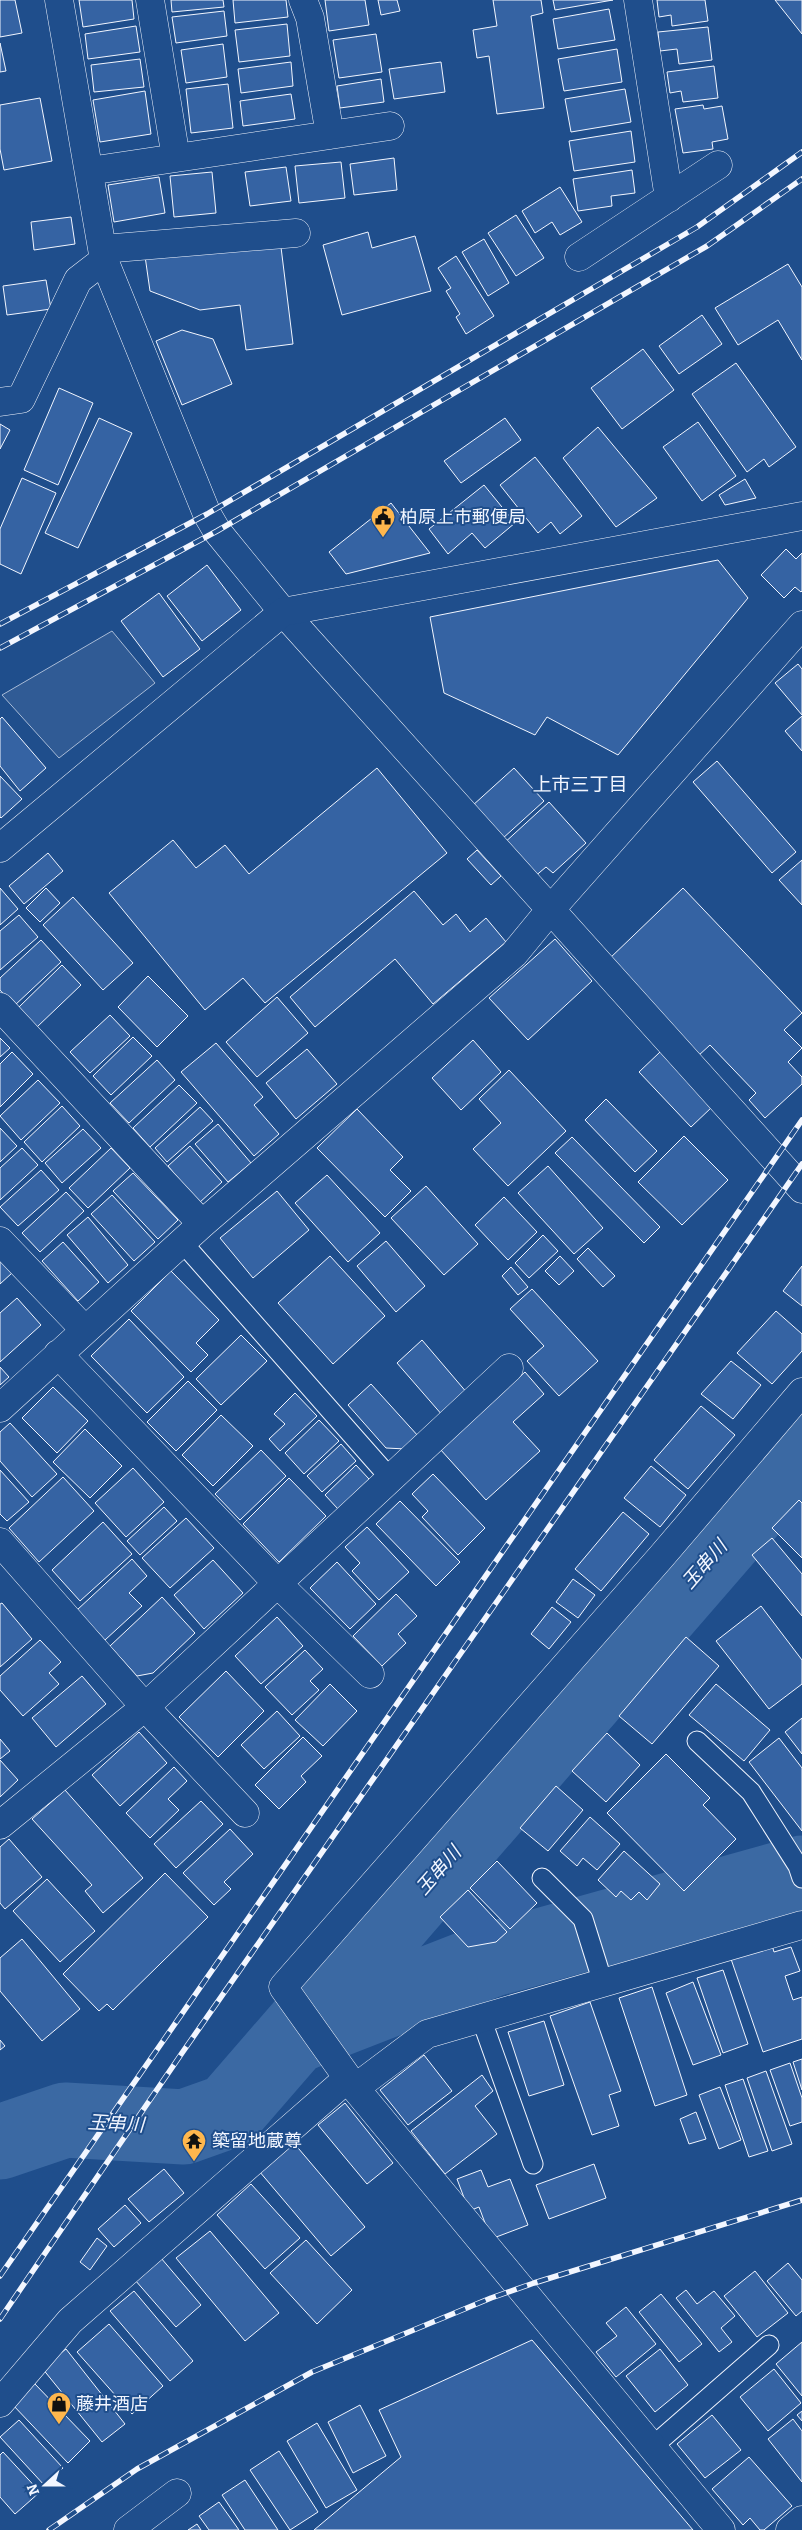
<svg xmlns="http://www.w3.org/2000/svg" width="802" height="2530" font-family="Bitter,'Noto Sans JP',serif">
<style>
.parking{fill:#305b95;stroke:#a8bbd7}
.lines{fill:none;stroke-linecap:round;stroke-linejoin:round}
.river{stroke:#3b69a3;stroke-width:75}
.building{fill:#3563a3;stroke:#f2f6ff}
.service-casing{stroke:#f2f6ff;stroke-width:21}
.minor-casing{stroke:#f2f6ff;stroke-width:29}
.tertiary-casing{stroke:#f2f6ff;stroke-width:29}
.service{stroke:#1f4e8c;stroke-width:19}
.minor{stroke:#1f4e8c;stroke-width:28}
.tertiary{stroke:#1f4e8c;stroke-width:28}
.rail-casing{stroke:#f2f6ff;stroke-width:5.5}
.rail{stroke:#1f4e8c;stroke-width:4;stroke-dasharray:11;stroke-linecap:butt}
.labels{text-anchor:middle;stroke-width:4;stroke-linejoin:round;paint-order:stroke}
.poi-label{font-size:18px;fill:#f2f6ff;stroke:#1f4e8c;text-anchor:start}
.neighbourhood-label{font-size:19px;fill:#f2f6ff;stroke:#1f4e8c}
.water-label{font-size:19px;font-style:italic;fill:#f2f6ff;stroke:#1f4e8c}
</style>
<rect width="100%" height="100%" fill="#1f4e8c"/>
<path class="parking" d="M 112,631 L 155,683 L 59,758 L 2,695 Z"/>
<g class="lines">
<path class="river" d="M 300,2034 L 490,1960 L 802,1873
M 0,2142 L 65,2120 L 184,2127 L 229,2111 L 802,1450"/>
</g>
<path class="building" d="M 0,0 L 15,0 L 22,33 L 0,37 Z
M 79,0 L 132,0 L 134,19 L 83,27 Z
M 171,0 L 223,0 L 224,7 L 172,12 Z
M 233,0 L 286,0 L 288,17 L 235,23 Z
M 325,0 L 365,0 L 369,25 L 329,31 Z
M 378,0 L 397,0 L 400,11 L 381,15 Z
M 493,0 L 541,0 L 543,13 L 531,16 L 544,108 L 497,114 L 489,56 L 477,58 L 473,30 L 497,26 Z
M 553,0 L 613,0 L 555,10 Z
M 657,0 L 705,0 L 708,21 L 672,26 L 671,15 L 659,17 Z
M 775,0 L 802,0 L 802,34 Z
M 609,9 L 615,40 L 558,49 L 553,19 Z
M 224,11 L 227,36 L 176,43 L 172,17 Z
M 287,24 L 290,56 L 239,62 L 235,30 Z
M 136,26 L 140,52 L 88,59 L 85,34 Z
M 708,27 L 712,60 L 679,64 L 677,49 L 660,51 L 658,32 Z
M 376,34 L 382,72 L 339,78 L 333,40 Z
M 0,43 L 6,71 L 0,72 Z
M 223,44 L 227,77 L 186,83 L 181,50 Z
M 617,49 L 622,82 L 564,91 L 558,59 Z
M 140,59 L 144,87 L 94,92 L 91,65 Z
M 291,62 L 293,86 L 241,93 L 238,69 Z
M 441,62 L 445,92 L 394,99 L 389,69 Z
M 714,66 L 718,98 L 683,102 L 681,91 L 670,93 L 667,72 Z
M 381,79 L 384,102 L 340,108 L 337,86 Z
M 228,84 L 233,128 L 191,133 L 186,89 Z
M 625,89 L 631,122 L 571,132 L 565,99 Z
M 145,91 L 151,134 L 100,142 L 93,100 Z
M 291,94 L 295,119 L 243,126 L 240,101 Z
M 40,98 L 52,161 L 4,170 L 0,149 L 0,105 Z
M 703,105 L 704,109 L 722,106 L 728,139 L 712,142 L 713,149 L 683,153 L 675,109 Z
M 631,131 L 635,162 L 574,171 L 569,141 Z
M 394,158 L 397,190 L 354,195 L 350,164 Z
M 341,162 L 345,198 L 299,203 L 295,166 Z
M 286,167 L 291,201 L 250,206 L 245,172 Z
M 632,170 L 635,193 L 611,196 L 612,206 L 578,211 L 573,179 Z
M 212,172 L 216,213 L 174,217 L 170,176 Z
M 159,177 L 165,213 L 114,222 L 108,185 Z
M 560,187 L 582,222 L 560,235 L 552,222 L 535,233 L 522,211 Z
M 516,215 L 544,258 L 516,276 L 488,233 Z
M 71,217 L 75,244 L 34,250 L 31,222 Z
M 368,232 L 372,248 L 415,236 L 431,291 L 342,315 L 323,245 Z
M 280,239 L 293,344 L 246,350 L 240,305 L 200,310 L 150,291 L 145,256 Z
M 484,239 L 509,283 L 488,296 L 462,252 Z
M 456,256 L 494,316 L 466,334 L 456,317 L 460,314 L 446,291 L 451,288 L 438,268 Z
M 788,264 L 802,287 L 802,360 L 778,320 L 738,345 L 715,308 Z
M 46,280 L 51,309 L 7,315 L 3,286 Z
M 702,315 L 722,344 L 679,374 L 659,346 Z
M 182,330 L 213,339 L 232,384 L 182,405 L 156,341 Z
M 643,349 L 674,390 L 622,429 L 591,388 Z
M 736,363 L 796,447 L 769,467 L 764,459 L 747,472 L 692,394 Z
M 59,388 L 93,403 L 58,485 L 24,470 Z
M 99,418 L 132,433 L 78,548 L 45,533 Z
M 505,418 L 521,440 L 461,483 L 444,461 Z
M 698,422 L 736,476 L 702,501 L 663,447 Z
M 0,424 L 10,430 L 0,449 Z
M 598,427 L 657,498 L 616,527 L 563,458 Z
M 535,457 L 582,516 L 560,534 L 551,522 L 538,533 L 500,485 Z
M 22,478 L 56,493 L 21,574 L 0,564 L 0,529 Z
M 745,479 L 756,498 L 725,505 L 719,495 Z
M 484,485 L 515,523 L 485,548 L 472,533 L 448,554 L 429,529 Z
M 391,503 L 430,553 L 346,574 L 329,552 Z
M 786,549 L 796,559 L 802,553 L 802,591 L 801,592 L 795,587 L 784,598 L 761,575 Z
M 718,560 L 748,598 L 618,755 L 547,717 L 535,735 L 444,693 L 430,617 Z
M 207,565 L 241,610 L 202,641 L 167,596 Z
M 159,593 L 200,649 L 163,677 L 121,621 Z
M 798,664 L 802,669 L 802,715 L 775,683 Z
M 802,716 L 802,751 L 785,731 Z
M 2,717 L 46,768 L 20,791 L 0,766 L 0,719 Z
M 717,761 L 796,852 L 772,873 L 693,782 Z
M 377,768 L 447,853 L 265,1003 L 243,978 L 205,1010 L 109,893 L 173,840 L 196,868 L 225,845 L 249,874 Z
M 514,768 L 544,801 L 502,839 L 472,806 Z
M 0,776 L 22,799 L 1,818 L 0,817 Z
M 549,802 L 586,843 L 553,873 L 546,867 L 533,878 L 502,845 Z
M 477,850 L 501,876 L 491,885 L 467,859 Z
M 48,853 L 63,871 L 24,904 L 9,886 Z
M 802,860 L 802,905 L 779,880 Z
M 0,888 L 18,909 L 0,925 Z
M 46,888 L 60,903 L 40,922 L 26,908 Z
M 683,888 L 802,1013 L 784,1030 L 802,1048 L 788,1062 L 802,1077 L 802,1084 L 765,1118 L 749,1100 L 756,1093 L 710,1045 L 698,1056 L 608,960 Z
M 414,891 L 443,925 L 456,914 L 470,932 L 486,918 L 506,942 L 433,1004 L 395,959 L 315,1027 L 290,997 Z
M 73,897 L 133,963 L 103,990 L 43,925 Z
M 19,915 L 38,937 L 0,970 L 0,931 Z
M 555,939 L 592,981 L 528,1040 L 489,998 Z
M 41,940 L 61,962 L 14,1006 L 0,990 L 0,978 Z
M 62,965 L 81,985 L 37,1027 L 18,1008 Z
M 148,976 L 188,1016 L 157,1047 L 118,1007 Z
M 277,997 L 308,1033 L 257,1077 L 226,1042 Z
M 110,1015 L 130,1036 L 90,1073 L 70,1052 Z
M 133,1037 L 152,1056 L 111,1095 L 93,1076 Z
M 0,1038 L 10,1048 L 0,1057 Z
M 473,1040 L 501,1072 L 461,1110 L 432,1078 Z
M 216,1043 L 263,1097 L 254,1105 L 279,1134 L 254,1156 L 181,1072 Z
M 307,1049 L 337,1084 L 296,1119 L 266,1083 Z
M 12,1052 L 33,1074 L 0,1107 L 0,1064 Z
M 660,1052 L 712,1107 L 691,1127 L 639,1072 Z
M 157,1060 L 175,1080 L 129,1123 L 110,1103 Z
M 509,1070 L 566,1131 L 508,1186 L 473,1149 L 501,1123 L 479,1099 Z
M 38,1080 L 60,1103 L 21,1140 L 0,1116 Z
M 179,1085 L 197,1103 L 150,1147 L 133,1128 Z
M 606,1099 L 657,1151 L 635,1172 L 585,1120 Z
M 62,1106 L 80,1126 L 42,1162 L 24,1142 Z
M 200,1107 L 213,1121 L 167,1162 L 155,1148 Z
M 357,1109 L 403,1157 L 390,1170 L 411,1191 L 385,1217 L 317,1148 Z
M 218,1124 L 251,1163 L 228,1182 L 195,1144 Z
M 0,1128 L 17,1146 L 0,1162 Z
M 83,1129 L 101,1148 L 62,1183 L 45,1163 Z
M 684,1136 L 728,1180 L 682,1225 L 638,1182 Z
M 572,1137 L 660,1227 L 644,1243 L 555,1153 Z
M 190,1146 L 222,1182 L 199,1203 L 168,1166 Z
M 22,1148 L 38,1165 L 0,1200 L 0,1168 Z
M 111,1148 L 130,1168 L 88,1208 L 69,1188 Z
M 548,1166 L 603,1228 L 574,1254 L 518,1193 Z
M 41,1170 L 59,1190 L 18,1226 L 0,1207 Z
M 133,1173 L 178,1220 L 158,1239 L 113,1191 Z
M 327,1175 L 380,1233 L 348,1262 L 295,1203 Z
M 426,1186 L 478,1244 L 444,1275 L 391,1218 Z
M 277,1191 L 309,1230 L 253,1278 L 220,1238 Z
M 66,1192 L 84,1211 L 40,1252 L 22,1233 Z
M 112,1195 L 155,1242 L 134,1261 L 91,1214 Z
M 504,1197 L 537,1232 L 508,1260 L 475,1225 Z
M 88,1217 L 128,1265 L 108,1283 L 67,1235 Z
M 543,1235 L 558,1251 L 529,1278 L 515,1263 Z
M 386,1241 L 425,1286 L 396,1312 L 357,1266 Z
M 63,1242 L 99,1282 L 78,1301 L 42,1261 Z
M 588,1248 L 615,1276 L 603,1287 L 577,1259 Z
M 330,1256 L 385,1316 L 333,1364 L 278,1303 Z
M 560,1256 L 574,1271 L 559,1285 L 545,1271 Z
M 0,1260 L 12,1273 L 0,1284 Z
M 802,1266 L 802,1306 L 783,1291 Z
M 511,1267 L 528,1287 L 518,1295 L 502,1276 Z
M 171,1271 L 219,1320 L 196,1343 L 208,1355 L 191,1372 L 131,1311 Z
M 532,1289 L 598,1361 L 559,1396 L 527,1361 L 544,1346 L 510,1309 Z
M 17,1298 L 41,1325 L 0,1362 L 0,1313 Z
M 776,1311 L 802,1334 L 802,1351 L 772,1384 L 737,1353 Z
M 129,1319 L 184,1377 L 147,1413 L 91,1356 Z
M 241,1335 L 267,1361 L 221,1405 L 196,1379 Z
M 422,1340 L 468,1394 L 443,1416 L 397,1363 Z
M 731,1361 L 761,1385 L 733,1419 L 701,1394 Z
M 0,1367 L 9,1377 L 0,1385 Z
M 525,1372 L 544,1394 L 513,1422 L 540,1451 L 486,1500 L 440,1449 Z
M 188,1381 L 217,1410 L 176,1451 L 147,1422 Z
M 371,1384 L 419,1437 L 406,1449 L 386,1448 L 348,1405 Z
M 53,1387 L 88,1421 L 57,1453 L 22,1418 Z
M 295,1393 L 317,1416 L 280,1451 L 269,1439 L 285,1424 L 274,1414 Z
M 701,1406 L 735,1435 L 688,1489 L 654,1460 Z
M 221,1415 L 253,1446 L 213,1486 L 182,1455 Z
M 319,1420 L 339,1441 L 304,1474 L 285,1453 Z
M 10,1423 L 57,1474 L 32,1497 L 0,1461 L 0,1432 Z
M 85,1429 L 122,1466 L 90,1498 L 53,1462 Z
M 341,1444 L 356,1461 L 322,1492 L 307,1476 Z
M 261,1450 L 286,1476 L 240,1520 L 215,1494 Z
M 356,1465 L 369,1479 L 338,1509 L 325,1495 Z
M 651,1466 L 686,1495 L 660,1527 L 624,1498 Z
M 133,1468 L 164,1502 L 126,1537 L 95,1503 Z
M 0,1470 L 29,1502 L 7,1521 L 0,1514 Z
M 433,1474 L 485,1528 L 458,1555 L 422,1517 L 428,1511 L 412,1494 Z
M 63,1477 L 94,1511 L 39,1562 L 9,1528 Z
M 289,1478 L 326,1516 L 279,1562 L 243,1524 Z
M 799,1500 L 802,1503 L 802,1558 L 772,1528 Z
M 400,1501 L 460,1562 L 436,1586 L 376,1524 Z
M 164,1507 L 177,1521 L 140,1555 L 127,1541 Z
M 623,1512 L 649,1534 L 601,1591 L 575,1569 Z
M 186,1518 L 214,1548 L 170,1588 L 142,1558 Z
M 103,1522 L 132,1554 L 80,1601 L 52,1570 Z
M 367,1527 L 409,1572 L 379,1600 L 352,1571 L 360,1563 L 345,1547 Z
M 772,1538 L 802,1574 L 802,1616 L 752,1555 Z
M 132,1559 L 147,1576 L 129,1593 L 142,1606 L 105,1640 L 77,1610 Z
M 213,1560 L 243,1593 L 204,1629 L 174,1595 Z
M 337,1562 L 376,1604 L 350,1629 L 310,1588 Z
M 573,1579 L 595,1595 L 578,1618 L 556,1602 Z
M 396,1594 L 417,1616 L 398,1634 L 406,1643 L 382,1666 L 353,1636 Z
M 162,1597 L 195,1633 L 153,1673 L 137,1676 L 110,1646 Z
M 2,1603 L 32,1639 L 0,1667 L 0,1604 Z
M 761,1606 L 802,1660 L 802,1684 L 769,1709 L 716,1641 Z
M 552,1607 L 571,1622 L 549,1649 L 531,1634 Z
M 277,1617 L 303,1646 L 261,1684 L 235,1656 Z
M 686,1637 L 719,1666 L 652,1744 L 619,1716 Z
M 40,1640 L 61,1662 L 49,1673 L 59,1684 L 23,1716 L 0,1690 L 0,1676 Z
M 305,1650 L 323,1669 L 310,1681 L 319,1690 L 292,1715 L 265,1687 Z
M 226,1671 L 264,1711 L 218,1757 L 179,1717 Z
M 82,1676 L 106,1704 L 56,1747 L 32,1718 Z
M 330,1684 L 357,1711 L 323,1746 L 295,1720 Z
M 716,1684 L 770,1730 L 744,1761 L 689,1715 Z
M 277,1711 L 300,1736 L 264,1769 L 241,1745 Z
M 802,1718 L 802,1754 L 785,1732 Z
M 139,1732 L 167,1763 L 120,1806 L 92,1775 Z
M 607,1733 L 640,1765 L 606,1802 L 572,1771 Z
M 303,1737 L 322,1756 L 301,1776 L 306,1782 L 279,1809 L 255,1785 Z
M 779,1738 L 802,1768 L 802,1831 L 749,1762 Z
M 0,1739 L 10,1751 L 0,1759 Z
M 666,1754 L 710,1798 L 703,1805 L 736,1839 L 684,1891 L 607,1813 Z
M 0,1760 L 18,1780 L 0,1797 Z
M 174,1767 L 187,1781 L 168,1799 L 179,1810 L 150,1838 L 126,1813 Z
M 556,1786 L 583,1810 L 548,1851 L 520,1828 Z
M 65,1790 L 143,1878 L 103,1913 L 85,1891 L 92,1885 L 32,1819 Z
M 201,1801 L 223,1824 L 176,1868 L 154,1844 Z
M 590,1817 L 620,1844 L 597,1870 L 583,1858 L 577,1866 L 560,1851 Z
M 230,1829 L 253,1854 L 224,1882 L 231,1889 L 214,1905 L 183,1873 Z
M 9,1839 L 42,1877 L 5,1909 L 0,1903 L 0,1847 Z
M 624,1851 L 660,1884 L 647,1900 L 639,1892 L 631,1900 L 621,1891 L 616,1897 L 598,1880 Z
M 497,1861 L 537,1903 L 510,1929 L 470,1888 Z
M 165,1873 L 208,1917 L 113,2010 L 107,2004 L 99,2011 L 63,1974 Z
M 47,1879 L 95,1931 L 60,1962 L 13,1911 Z
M 468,1890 L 507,1932 L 496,1942 L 468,1947 L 440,1917 Z
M 22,1939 L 80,2009 L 42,2041 L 0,1991 L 0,1958 Z
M 772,1945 L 774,1952 L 791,1947 L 800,1971 L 785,1976 L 793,2000 L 802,1997 L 802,2039 L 763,2052 L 731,1959 Z
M 723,1970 L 748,2044 L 723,2053 L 697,1978 Z
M 693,1982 L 721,2055 L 693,2065 L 666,1993 Z
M 652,1987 L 687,2095 L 655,2106 L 619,1998 Z
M 590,2002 L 621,2091 L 609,2095 L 619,2126 L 592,2135 L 550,2016 Z
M 544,2021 L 564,2085 L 529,2096 L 508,2032 Z
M 0,2040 L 5,2046 L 0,2050 Z
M 424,2055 L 452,2091 L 408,2125 L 380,2090 Z
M 802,2059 L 802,2090 L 793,2062 Z
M 790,2063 L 802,2098 L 802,2122 L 790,2126 L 770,2070 Z
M 766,2071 L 792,2144 L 772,2151 L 747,2078 Z
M 482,2075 L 493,2091 L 475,2106 L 497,2134 L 445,2174 L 411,2131 Z
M 743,2079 L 768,2151 L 749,2157 L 725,2085 Z
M 720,2087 L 741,2140 L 719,2149 L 699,2095 Z
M 345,2103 L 393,2163 L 367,2184 L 318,2125 Z
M 696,2112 L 706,2139 L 689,2144 L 680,2119 Z
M 293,2142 L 365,2227 L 331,2256 L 259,2171 Z
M 594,2164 L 606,2198 L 549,2219 L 536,2185 Z
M 164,2169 L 184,2193 L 149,2222 L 128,2199 Z
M 481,2170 L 488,2187 L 510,2179 L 528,2225 L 491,2239 L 479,2207 L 469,2211 L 457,2179 Z
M 251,2184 L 300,2238 L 265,2269 L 217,2215 Z
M 125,2205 L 141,2223 L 114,2247 L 98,2229 Z
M 210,2231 L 279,2313 L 245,2341 L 176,2258 Z
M 97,2238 L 107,2246 L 90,2270 L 80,2262 Z
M 306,2240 L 352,2290 L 317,2324 L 270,2273 Z
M 161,2258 L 201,2305 L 176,2327 L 135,2280 Z
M 788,2263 L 802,2280 L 802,2311 L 796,2316 L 767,2281 Z
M 755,2271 L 788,2313 L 757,2337 L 724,2296 Z
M 686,2290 L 697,2304 L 714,2291 L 735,2316 L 721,2328 L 732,2342 L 719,2352 L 676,2298 Z
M 134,2291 L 193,2361 L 170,2381 L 110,2311 Z
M 661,2294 L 702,2344 L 679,2362 L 639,2312 Z
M 626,2307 L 656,2344 L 616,2377 L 596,2352 L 617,2336 L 606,2323 Z
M 109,2324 L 163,2386 L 132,2414 L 77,2352 Z
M 532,2340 L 693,2530 L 314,2530 L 401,2457 L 379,2410 Z
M 802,2342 L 802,2396 L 776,2364 Z
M 66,2349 L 125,2424 L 102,2442 L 42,2368 Z
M 660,2349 L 688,2385 L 655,2412 L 626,2376 Z
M 774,2369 L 801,2403 L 768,2431 L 740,2397 Z
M 34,2383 L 90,2441 L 68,2463 L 12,2404 Z
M 360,2405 L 386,2456 L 353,2473 L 328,2422 Z
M 802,2411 L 802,2421 L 797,2415 Z
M 712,2415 L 741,2450 L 705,2478 L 677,2444 Z
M 793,2419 L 802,2431 L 802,2482 L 768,2439 Z
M 19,2420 L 63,2468 L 45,2486 L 0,2437 Z
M 317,2423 L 357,2490 L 326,2508 L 287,2441 Z
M 279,2451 L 318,2512 L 290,2530 L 250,2470 Z
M 3,2452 L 40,2492 L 15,2514 L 0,2497 L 0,2455 Z
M 749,2457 L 792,2506 L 764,2530 L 760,2530 L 750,2518 L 743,2525 L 712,2489 Z
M 245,2480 L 278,2530 L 245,2530 L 222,2495 Z
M 219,2502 L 239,2530 L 209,2530 L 199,2516 Z
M 197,2524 L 201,2530 L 188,2530 Z"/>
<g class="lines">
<defs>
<path id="service" d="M 182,1242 L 390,1478
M 697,1741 L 751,1792 L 798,1866 L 802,1878
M 542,1878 L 583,1919 L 603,1983
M 481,2018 L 533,2164
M 652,2447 L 769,2345"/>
<path id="minor" d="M 59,0 L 104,260 L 207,514 L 217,531 L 283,612 L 802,1189
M 303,0 L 310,18 L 330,135
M 638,0 L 669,198
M 176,158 L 390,126
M 89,171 L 176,158 L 150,0
M 103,249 L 296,233
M 579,257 L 718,165
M 0,402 L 21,399 L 78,280 L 104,260
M 0,1007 L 202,1224
M 0,1241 L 85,1330
M 58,1354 L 277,1583 L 370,1674
M 0,1408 L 202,1224 L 514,954 L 551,909 L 802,625
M 0,1542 L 145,1707 L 245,1813
M 0,1825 L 145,1707 L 509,1368
M 355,2088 L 283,1987 L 661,1557 L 802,1392
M 0,2403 L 70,2321 L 348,2078
M 128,2530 L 177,2493
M 721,2530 L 355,2088 L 427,2034 L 802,1925
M 790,2530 L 802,2520"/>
<path id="tertiary" d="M 0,848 L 283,612 L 802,516"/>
</defs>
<use href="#service" class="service-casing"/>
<use href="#minor" class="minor-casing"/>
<use href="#tertiary" class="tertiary-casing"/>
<use href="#service" class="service"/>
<use href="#minor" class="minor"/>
<use href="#tertiary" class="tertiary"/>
<defs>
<path id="rail" d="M 0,624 L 207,514 L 697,227 L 802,152
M 0,648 L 217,531 L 707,246 L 802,179
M 0,2276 L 802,1120
M 0,2319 L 182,2053 L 802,1164
M 49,2530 L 137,2469 L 312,2372 L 491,2298 L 534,2283 L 802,2200"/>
</defs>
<use href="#rail" class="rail-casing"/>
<use href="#rail" class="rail"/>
</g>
<defs>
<symbol id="civic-pin" viewBox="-11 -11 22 30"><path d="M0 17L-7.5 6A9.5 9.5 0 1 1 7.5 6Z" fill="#ffb74d" stroke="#1f4e8c"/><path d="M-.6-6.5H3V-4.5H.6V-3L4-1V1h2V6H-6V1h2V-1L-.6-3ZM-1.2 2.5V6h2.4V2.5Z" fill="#111"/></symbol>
<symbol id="temple-pin" viewBox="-11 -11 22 30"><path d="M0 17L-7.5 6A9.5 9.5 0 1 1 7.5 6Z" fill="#ffb74d" stroke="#1f4e8c"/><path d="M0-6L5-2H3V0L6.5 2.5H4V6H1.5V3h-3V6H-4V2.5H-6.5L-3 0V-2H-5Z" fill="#111"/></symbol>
<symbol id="shop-pin" viewBox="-11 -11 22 30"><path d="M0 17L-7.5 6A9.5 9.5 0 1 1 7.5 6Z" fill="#ffb74d" stroke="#1f4e8c"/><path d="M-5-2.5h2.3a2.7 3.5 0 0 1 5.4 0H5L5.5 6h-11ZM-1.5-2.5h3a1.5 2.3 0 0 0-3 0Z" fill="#111"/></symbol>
</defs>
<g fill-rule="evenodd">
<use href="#civic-pin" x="369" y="503" width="28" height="38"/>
<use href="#temple-pin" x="180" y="2127" width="28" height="38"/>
<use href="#shop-pin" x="45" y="2390" width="28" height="38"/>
</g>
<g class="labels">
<g class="poi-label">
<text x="400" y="523">柏原上市郵便局</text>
<text x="212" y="2147">築留地蔵尊</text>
<text x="76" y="2410">藤井酒店</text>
</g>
<g class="neighbourhood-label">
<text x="580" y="791">上市三丁目</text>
</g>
<g class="water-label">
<text transform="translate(704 1564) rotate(-49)" y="7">玉串川</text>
<text transform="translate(438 1870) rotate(-49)" y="7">玉串川</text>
<text transform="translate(116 2123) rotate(3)" y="7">玉串川</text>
</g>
</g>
<g transform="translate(45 2485) rotate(249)" stroke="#1f4e8c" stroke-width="4" paint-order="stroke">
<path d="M0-4L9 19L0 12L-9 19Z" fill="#f2f6ff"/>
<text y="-8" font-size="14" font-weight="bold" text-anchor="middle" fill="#f2f6ff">N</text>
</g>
</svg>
